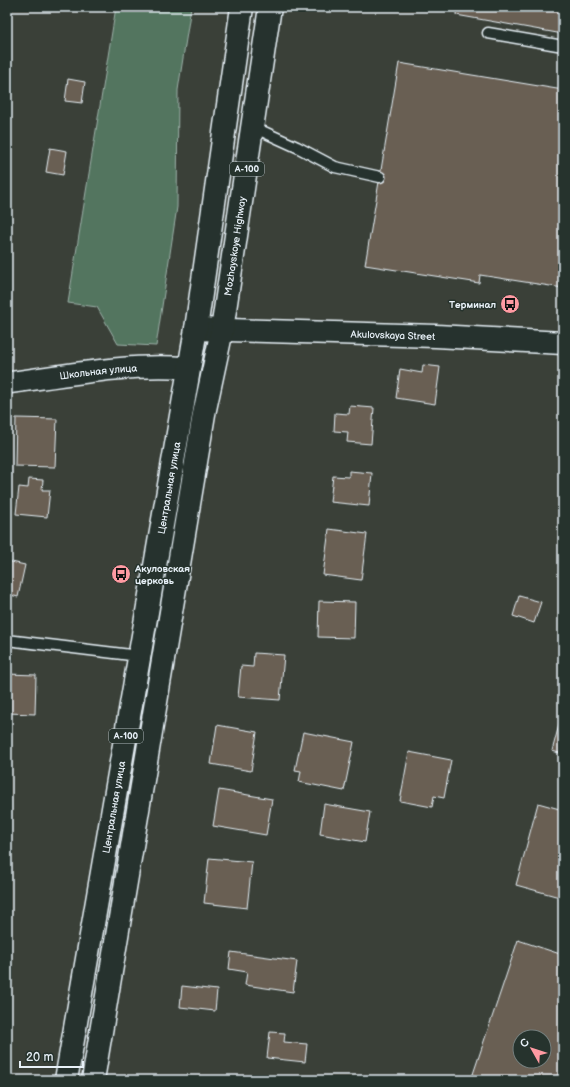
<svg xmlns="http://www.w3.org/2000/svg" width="570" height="1087" font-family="'Balsamiq Sans',sans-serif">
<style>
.green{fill:#53745e;stroke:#9eb2ab}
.building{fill:#695f52;stroke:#e8f1f8;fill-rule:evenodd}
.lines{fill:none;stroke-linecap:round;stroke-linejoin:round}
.service-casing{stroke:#e8f1f8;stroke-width:13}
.minor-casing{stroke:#e8f1f8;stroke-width:24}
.tertiary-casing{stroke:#e8f1f8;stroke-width:25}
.primary-casing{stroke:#e8f1f8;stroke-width:25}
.service{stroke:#26332d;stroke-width:10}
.minor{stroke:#26332d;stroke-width:21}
.tertiary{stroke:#26332d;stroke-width:22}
.primary{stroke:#26332d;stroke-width:22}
.labels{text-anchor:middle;stroke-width:3;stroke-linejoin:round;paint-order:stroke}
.shield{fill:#26332d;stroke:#aeb8bb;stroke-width:1}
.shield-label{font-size:9px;font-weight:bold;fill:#e8f1f8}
.street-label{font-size:10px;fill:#e8f1f8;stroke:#26332d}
.poi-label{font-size:10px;font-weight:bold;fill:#e8f1f8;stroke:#26332d;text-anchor:end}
</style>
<rect width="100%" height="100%" fill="#3a4038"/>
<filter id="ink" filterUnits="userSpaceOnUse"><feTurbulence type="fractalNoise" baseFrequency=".025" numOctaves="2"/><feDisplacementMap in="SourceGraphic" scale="8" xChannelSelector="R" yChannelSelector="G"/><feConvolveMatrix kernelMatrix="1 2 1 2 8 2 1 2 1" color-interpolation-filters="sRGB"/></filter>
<g filter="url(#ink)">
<path class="green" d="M 116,7 L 191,7 L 178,90 L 177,207 L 156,346 L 118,344 L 97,307 L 68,303 Z"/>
<path class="building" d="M 457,7 L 563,7 L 563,34 L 456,15 Z
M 399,63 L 563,90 L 563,288 L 480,275 L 479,283 L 365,265 Z
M 68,79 L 85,82 L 82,103 L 65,101 Z
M 50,148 L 67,151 L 63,175 L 46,172 Z
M 423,365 L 440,367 L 435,404 L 396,398 L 400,369 L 422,373 Z
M 350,406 L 374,408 L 371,444 L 347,442 L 348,432 L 334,431 L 335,413 L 349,414 Z
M 16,418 L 57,419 L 55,467 L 15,466 Z
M 349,471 L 372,473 L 369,506 L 330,502 L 333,476 L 349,477 Z
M 29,479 L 43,480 L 42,490 L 50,490 L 47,517 L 16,514 L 19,487 L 28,488 Z
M 329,529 L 367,534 L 361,580 L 323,575 Z
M 7,561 L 25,565 L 18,597 L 7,594 Z
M 519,596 L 541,602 L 534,623 L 513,616 Z
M 319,601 L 355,602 L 354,638 L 318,637 Z
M 254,653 L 284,655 L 280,700 L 238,697 L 241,666 L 253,667 Z
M 7,674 L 36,675 L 35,714 L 7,713 Z
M 563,710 L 563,754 L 552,751 Z
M 217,725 L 257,732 L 251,771 L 211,764 Z
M 303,732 L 354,742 L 344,791 L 299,782 L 301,771 L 295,770 Z
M 409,752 L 451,760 L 444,798 L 434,796 L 432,807 L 400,801 Z
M 219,790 L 272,799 L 266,835 L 213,826 Z
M 538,803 L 563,810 L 563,898 L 516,885 Z
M 324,804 L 370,812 L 365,842 L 320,834 Z
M 209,858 L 252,862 L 247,908 L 204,903 Z
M 518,940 L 563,955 L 563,1080 L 471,1080 ZM 520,1037 L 544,1037 L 544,1061 L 520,1061 Z
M 231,952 L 297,961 L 293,992 L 245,985 L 247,972 L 229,969 Z
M 182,986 L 217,990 L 215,1011 L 180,1007 Z
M 270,1032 L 285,1033 L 284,1042 L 307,1044 L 305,1062 L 267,1058 Z"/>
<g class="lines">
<defs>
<path id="service" d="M 488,33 L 563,46
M 253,127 L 297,147 L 335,167 L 380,177
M 7,640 L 139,656"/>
<g id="minor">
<path id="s1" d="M 7,383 C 67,375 129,363 189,368"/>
</g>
<g id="tertiary">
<path id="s2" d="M 196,329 L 436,336 L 563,343"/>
</g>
<g id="primary">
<path id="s3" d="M 66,1080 L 196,329 L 242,7"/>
<path id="s4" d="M 93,1080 L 204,414 L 222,330 L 270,7"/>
</g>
</defs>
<use href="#service" class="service-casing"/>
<use href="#minor" class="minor-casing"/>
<use href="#tertiary" class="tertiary-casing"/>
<use href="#primary" class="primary-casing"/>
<use href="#service" class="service"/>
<use href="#minor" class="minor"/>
<use href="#tertiary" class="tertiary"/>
<use href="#primary" class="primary"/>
</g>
</g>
<defs>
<symbol id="bus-disc" viewBox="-11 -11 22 22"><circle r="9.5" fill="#ff9aa2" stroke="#26332d"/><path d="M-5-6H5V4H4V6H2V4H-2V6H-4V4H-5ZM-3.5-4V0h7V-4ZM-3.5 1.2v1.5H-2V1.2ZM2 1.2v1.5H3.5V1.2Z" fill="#111"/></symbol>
</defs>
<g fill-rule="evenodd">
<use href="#bus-disc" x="499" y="293" width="22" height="22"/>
<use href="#bus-disc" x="110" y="563" width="22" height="22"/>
</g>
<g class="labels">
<g class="shield">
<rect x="230" y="162" width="34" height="14" rx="3"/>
<rect x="109" y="729" width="34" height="14" rx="3"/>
</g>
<g class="shield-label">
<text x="247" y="172">А-100</text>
<text x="126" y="739">А-100</text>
</g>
<g class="street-label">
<text dy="4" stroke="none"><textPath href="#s4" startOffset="846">Mozhayskoye Highway</textPath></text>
<text dy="4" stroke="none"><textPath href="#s2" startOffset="197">Akulovskaya Street</textPath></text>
<text dy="4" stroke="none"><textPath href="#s1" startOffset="92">Школьная улица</textPath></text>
<text dy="4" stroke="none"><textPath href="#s3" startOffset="601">Центральная улица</textPath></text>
<text dy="4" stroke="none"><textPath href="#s3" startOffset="277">Центральная улица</textPath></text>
</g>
<g class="poi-label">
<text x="496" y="308">Терминал</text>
<text x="135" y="572" text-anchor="start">Акуловская<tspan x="135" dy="12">церковь</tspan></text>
</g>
</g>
<rect width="570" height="1087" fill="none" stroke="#26332d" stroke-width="24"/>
<rect x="12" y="12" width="546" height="1063" fill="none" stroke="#e8f1f8" stroke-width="1.5" filter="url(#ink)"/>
<g transform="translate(532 1049) rotate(309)"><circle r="19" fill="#26332d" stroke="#747f7e"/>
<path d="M0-3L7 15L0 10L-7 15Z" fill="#ff9aa2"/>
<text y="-6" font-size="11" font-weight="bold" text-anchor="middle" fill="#e8f1f8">С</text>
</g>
<path d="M20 1061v6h63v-6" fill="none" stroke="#e8f1f8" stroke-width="2"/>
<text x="26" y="1061" font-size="12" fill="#e8f1f8" stroke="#26332d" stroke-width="3" paint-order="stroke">20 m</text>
</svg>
